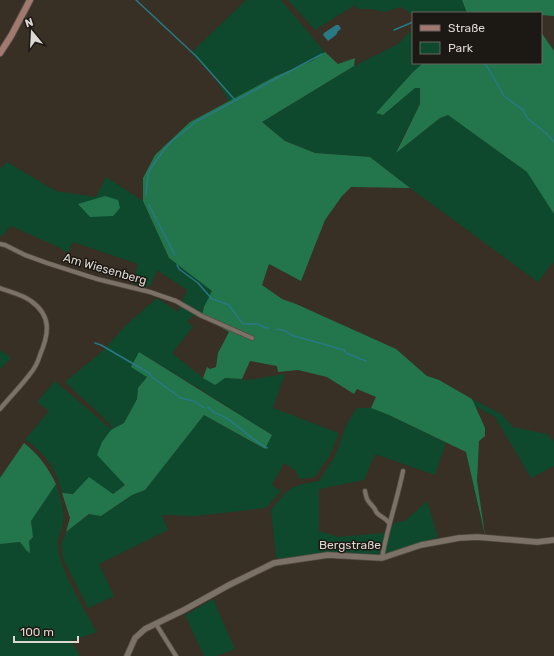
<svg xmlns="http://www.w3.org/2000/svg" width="554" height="656" font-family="Rubik,sans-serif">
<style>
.green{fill:#0e492d}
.forest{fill:#23764c}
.water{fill:#287984}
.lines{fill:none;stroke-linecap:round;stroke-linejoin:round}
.stream{stroke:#287984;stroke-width:1.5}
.minor-casing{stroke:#544d45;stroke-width:5.5}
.tertiary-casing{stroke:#544d45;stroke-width:7}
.secondary-casing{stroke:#544d45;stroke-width:8}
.minor{stroke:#7c7166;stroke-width:4}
.tertiary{stroke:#7c7166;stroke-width:5.5}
.secondary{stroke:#a2796f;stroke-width:6}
.labels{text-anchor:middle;stroke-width:3;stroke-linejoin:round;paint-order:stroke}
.street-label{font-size:12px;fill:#ded8d2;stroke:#1c1814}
</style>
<rect width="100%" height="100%" fill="#382f25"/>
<path class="green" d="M 246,0 L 281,0 L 325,52 L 312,61 L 276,76 L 229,102 L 215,77 L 191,53 Z
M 288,0 L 462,0 L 467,13 L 413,13 L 413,15 L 401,7 L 384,12 L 371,9 L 359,9 L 355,5 L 315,30 Z
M 413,29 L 413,63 L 423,63 L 413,72 L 383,115 L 415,88 L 421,87 L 420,104 L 402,139 L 396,153 L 440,118 L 448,115 L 525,170 L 527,168 L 554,213 L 554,261 L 538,282 L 410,188 L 370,157 L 315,153 L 285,141 L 262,122 L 354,66 L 398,44 Z
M 7,162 L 56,191 L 96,197 L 106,177 L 143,201 L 169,258 L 213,291 L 204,307 L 202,316 L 197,313 L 187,321 L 193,327 L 172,353 L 203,378 L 225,378 L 247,380 L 285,374 L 273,408 L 339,433 L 330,455 L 315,477 L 299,479 L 296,471 L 284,463 L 272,485 L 281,491 L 266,508 L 196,516 L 162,515 L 168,530 L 99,564 L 114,596 L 88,608 L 63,559 L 61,545 L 66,532 L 90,514 L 101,516 L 132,495 L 145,490 L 204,415 L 264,449 L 272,435 L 200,389 L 139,352 L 147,377 L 138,388 L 137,399 L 124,423 L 111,430 L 125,485 L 113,494 L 62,493 C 58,472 44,451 25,440 L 49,411 L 37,402 L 55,381 L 111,429 L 111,426 L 105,419 L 65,382 L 104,350 L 124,327 L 157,298 L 178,312 L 187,290 L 157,270 L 150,287 L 133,283 L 138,264 L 73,242 L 68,253 L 56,246 L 11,226 L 3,235 L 0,236 L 0,166 L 2,168 Z
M 0,350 L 11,358 L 0,369 Z
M 472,399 L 501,414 L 513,427 L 547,434 L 554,442 L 554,466 L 531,478 L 495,417 L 475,406 Z
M 357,408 L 371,408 L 389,415 L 446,443 L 435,475 L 375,454 L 364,480 L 319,489 L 319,531 L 338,537 L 385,533 L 379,555 L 341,552 L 320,553 L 278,559 L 276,557 L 271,510 C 289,487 290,486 319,481 L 335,456 L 347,423 Z
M 56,484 C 60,497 65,509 63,523 C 62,530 58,537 58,544 C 57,566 86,612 97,632 L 71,641 L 80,656 L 0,656 L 0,544 L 20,542 L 26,550 L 29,541 L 33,537 L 31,521 Z
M 427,501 L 438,537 L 387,554 L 385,551 L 390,528 L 396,522 L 405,521 Z
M 213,599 L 235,649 L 217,656 L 204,656 L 185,615 Z"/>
<path class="forest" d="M 462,0 L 554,0 L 554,16 L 541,15 L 541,13 L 467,13 Z
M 541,32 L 554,51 L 554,214 L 527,172 L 448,115 L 440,118 L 396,153 L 420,104 L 420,88 L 415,88 L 383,115 L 376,113 L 413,72 L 423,63 L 541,63 Z
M 325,52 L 338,64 L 355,58 L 354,66 L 262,122 L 285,141 L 315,153 L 370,157 L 410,188 L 351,187 L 342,196 L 325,220 L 301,281 L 269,264 L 262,285 L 282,299 L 296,304 L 396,349 L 427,376 L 439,380 L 472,399 L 485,428 L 485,436 L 479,441 L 477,481 L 485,535 L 466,452 L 389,415 L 371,408 L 376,397 L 357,389 L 354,394 L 327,377 L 298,370 L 278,372 L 277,366 L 250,361 L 242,379 L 225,378 L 215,385 L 203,378 L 207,367 L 210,369 L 216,367 L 218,353 L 229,332 L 202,316 L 204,307 L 212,291 L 169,258 L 143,201 L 143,178 L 155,155 L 190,122 L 276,76 L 312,61 Z
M 105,196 L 118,200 L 120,208 L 113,216 L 90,217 L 78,204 Z
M 139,352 L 272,435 L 265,449 L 204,415 L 145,490 L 132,495 L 101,516 L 89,514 L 66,532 L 70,518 L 62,493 L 73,494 L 89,477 L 113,494 L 125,485 L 97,455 L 102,442 L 111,430 L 124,423 L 137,399 L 138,388 L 147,377 L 131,367 Z
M 24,443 C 38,454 48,467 56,484 L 31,521 L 33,537 L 29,541 L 30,553 L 26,550 L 20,542 L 0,544 L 0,478 Z"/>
<path class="water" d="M 336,25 L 339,25 L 341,29 L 338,31 L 336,35 L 328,41 L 323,35 L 324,33 Z"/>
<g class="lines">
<path class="stream" d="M 136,0 L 196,56 L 235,100
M 394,30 L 413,22
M 483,63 L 486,65 L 494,78 L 504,96 L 523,110 L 528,119 L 546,133 L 554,142
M 146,195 L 148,174 L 151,168 L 166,147 L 173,140 L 197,121 L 322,54
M 149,205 L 175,255
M 177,265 L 179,269 L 198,283 L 212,299 L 229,305 L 243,324 L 258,324 L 266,328 L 268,328
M 277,329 L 286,331 L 291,335 L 344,350 L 346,353 L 366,361
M 95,343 L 101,345 L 149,373 L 153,378 L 181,398 L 194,401 L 204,408
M 208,407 C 217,417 218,412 226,418 C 241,427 252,440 267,448"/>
<defs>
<path id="minor" d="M 0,244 L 5,245 L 25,255 L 47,263 L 97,279 L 150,292 L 176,301 L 202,316 L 252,338
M 0,288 C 10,292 23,295 31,301 C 52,316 49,334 40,355 C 38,362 35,368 30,374 C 21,386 10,397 0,409
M 365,491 C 367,502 368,500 374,508 C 376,510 375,511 377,513 C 382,518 385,517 389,523
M 382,558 C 387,528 397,501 403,471
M 156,624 L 176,656"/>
<path id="tertiary" d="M 127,656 L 135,638 L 145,629 L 184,610 L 229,585 L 274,563 L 328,555 L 382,558 L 421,545 L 459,538 L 477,537 L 537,542 L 554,540"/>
<path id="secondary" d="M 0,53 L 11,36 L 30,0"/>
</defs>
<use href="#minor" class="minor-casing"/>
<use href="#tertiary" class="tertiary-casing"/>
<use href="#secondary" class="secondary-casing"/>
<use href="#minor" class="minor"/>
<use href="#tertiary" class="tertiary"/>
<use href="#secondary" class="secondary"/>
</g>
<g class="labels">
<g class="street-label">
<text transform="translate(105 269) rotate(16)" y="4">Am Wiesenberg</text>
<text x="350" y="549">Bergstraße</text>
</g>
</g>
<rect x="412" y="12" width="130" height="52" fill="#1c1814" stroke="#6a6560"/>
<rect x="420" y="25" width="20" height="6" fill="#a2796f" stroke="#6a6560"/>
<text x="448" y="32" font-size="12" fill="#ded8d2">Straße</text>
<rect x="420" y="42" width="20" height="12" fill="#0e492d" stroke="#6a6560"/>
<text x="448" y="52" font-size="12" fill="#ded8d2">Park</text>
<g transform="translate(32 32) rotate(342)" stroke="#1c1814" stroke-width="3" paint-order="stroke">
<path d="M0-3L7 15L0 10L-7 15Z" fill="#ded8d2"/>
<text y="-6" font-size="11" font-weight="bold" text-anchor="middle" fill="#ded8d2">N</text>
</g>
<path d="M14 636v6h64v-6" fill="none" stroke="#ded8d2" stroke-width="2"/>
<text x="20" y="636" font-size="12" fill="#ded8d2" stroke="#1c1814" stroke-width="3" paint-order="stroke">100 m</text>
</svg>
